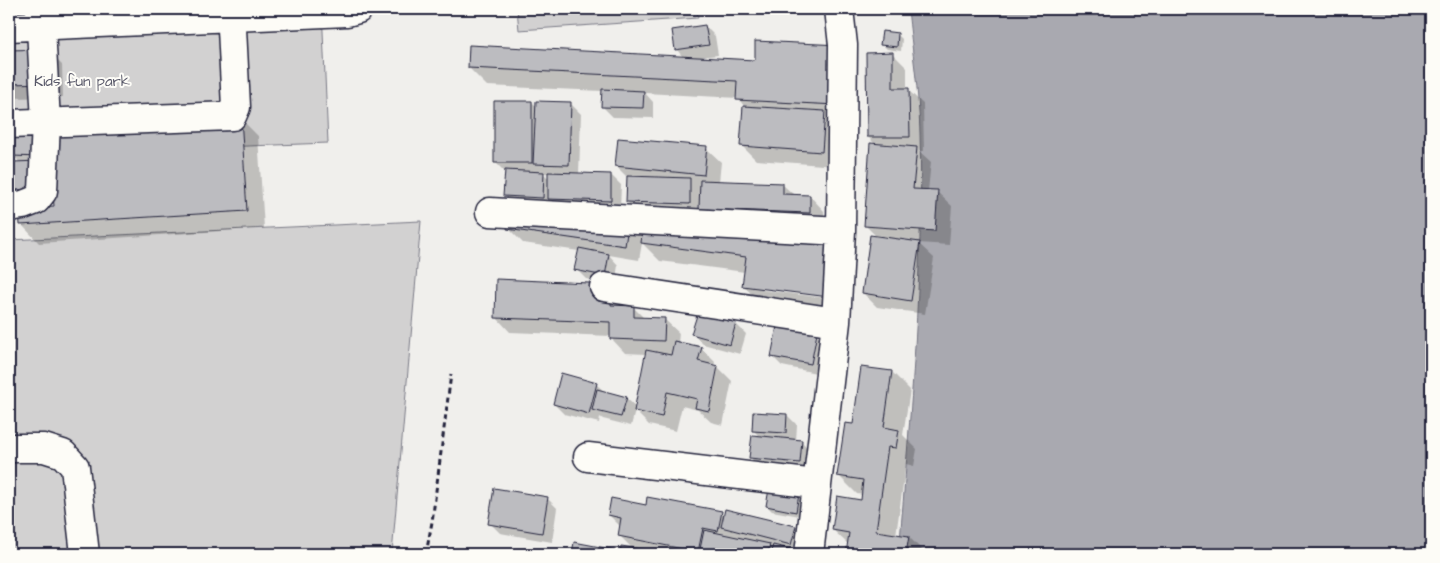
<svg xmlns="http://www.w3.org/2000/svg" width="1440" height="563" font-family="'Architects Daughter',sans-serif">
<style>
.green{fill:#d2d1d1;stroke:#7a7a86}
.water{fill:#a9a9b0;stroke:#737381}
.shadow{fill:#0003;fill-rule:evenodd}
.building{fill:#bcbcc0;stroke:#22223b}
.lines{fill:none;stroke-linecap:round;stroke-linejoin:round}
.minor-casing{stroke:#22223b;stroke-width:31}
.path{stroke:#22223b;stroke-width:3;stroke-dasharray:5 4;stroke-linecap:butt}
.minor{stroke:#fdfcf7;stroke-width:28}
.labels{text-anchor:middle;stroke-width:4;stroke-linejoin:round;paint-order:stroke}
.park-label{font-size:15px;fill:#575768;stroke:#fdfcf7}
</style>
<rect width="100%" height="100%" fill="#f0efec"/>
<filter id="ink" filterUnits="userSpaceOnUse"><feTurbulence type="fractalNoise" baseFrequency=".02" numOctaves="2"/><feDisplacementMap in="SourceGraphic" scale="10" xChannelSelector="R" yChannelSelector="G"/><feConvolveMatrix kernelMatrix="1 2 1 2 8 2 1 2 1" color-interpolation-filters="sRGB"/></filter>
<g filter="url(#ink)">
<path class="green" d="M 9,9 L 322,9 L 328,143 L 9,155 Z
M 517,9 L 697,9 L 698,18 L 519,30 Z
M 421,221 L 392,554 L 9,554 L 9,240 Z"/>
<path class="water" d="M 908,9 L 1431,9 L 1431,554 L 899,554 C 910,414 924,274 920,133 C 919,92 912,50 908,9 Z"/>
<path class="shadow" d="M 705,26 L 715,36 L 718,55 L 702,57 L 756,61 L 839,47 L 858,65 L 855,123 L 836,166 L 756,160 L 741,145 L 744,106 L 738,98 L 645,93 L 653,102 L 653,118 L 613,117 L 603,107 L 603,91 L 487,86 L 469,68 L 684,58 L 677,50 L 673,31 Z
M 898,35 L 902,39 L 901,51 L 887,49 L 882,44 Z
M 9,51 L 48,51 L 62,65 L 63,97 L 9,98 Z
M 893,54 L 907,68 L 907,89 L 923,104 L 924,151 L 919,151 L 931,162 L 928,191 L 937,192 L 952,206 L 949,245 L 918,243 L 934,258 L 925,314 L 877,307 L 863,293 L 877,237 L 865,225 L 876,145 L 868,137 Z
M 532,102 L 537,107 L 571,104 L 581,114 L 579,174 L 611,175 L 621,185 L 620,210 L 643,235 L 715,223 L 699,207 L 699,214 L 637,212 L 627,202 L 628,178 L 616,166 L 706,148 L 721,162 L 719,182 L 783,185 L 794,195 L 810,196 L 824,211 L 824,227 L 837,233 L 856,251 L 847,315 L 761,304 L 743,285 L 745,272 L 660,261 L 642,243 L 639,260 L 609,255 L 618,265 L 615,285 L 626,300 L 626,307 L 633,307 L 644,318 L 664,319 L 679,333 L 678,343 L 701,348 L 715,362 L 714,366 L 718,367 L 732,381 L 723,425 L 711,422 L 698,410 L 682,406 L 676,431 L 649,425 L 635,411 L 631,426 L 603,419 L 600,417 L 599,423 L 564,414 L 554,404 L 596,384 L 605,392 L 626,398 L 636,407 L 646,354 L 625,353 L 611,338 L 611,336 L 510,332 L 496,317 L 609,284 L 586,279 L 576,269 L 579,251 L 523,243 L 508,228 L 512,204 L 505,196 L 506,173 L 495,162 ZM 543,173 L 550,173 L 549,179 ZM 762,287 L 836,297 L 835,299 L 762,290 Z
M 240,118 L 258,136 L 264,228 L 39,243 L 21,224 L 55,207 L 51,144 L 26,200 L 13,187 L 14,200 L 9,201 L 9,171 L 15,178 L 14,165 L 9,165 L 9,134 L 14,139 ZM 14,157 L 21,163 L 15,164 Z
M 736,324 L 746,334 L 740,354 L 703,344 L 693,334 Z
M 817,335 L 827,345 L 821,374 L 782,366 L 772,356 Z
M 892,372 L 910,390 L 903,435 L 917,449 L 914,466 L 906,464 L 896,535 L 909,537 L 926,554 L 847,554 L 849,545 L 833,530 L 862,501 L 863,495 L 857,494 L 839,476 L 854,426 Z
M 787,415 L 797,425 L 796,441 L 801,441 L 811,451 L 810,472 L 761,468 L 751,458 L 760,437 L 754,431 Z
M 799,495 L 804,500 L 800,516 L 772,511 L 767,506 Z
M 547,498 L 557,508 L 552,542 L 500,533 L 490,523 Z
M 647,506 L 721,513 L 725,516 L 796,528 L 806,538 L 804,554 L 621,554 L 622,547 L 633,549 L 619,535 L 621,527 L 609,515 Z
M 575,543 L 615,551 L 619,554 L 573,554 Z"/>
<path class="building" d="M 705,25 L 709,45 L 675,50 L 672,30 Z
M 882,31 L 898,33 L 897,47 L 880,45 Z
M 755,41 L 840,45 L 837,105 L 736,100 L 737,81 L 468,68 L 469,45 L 755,60 Z
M 48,49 L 49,83 L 9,84 L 9,50 Z
M 893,52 L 893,88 L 909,88 L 910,137 L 867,137 L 866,53 Z
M 602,89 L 644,91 L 643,108 L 601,107 Z
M 494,101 L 532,101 L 532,163 L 494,163 Z
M 536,101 L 571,102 L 569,165 L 533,164 Z
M 743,106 L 825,111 L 822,152 L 740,146 Z
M 241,117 L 247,211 L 20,225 L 19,208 L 54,206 L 48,129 Z
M 12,127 L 39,127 L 39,157 L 13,156 Z
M 618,138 L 707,146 L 704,175 L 615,166 Z
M 870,143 L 917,147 L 913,189 L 938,190 L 935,231 L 864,226 Z
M 39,161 L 41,189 L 14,190 L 13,162 Z
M 505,170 L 544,172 L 543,198 L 503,196 Z
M 548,172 L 611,174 L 611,201 L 548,199 Z
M 627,176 L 690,178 L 690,204 L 626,202 Z
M 700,180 L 783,183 L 783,194 L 810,195 L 810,213 L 699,209 Z
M 511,202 L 629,220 L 625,246 L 507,229 Z
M 644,215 L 838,231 L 829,297 L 742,286 L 746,257 L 641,243 Z
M 870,235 L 920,242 L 911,301 L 862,293 Z
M 579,248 L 609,254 L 605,276 L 574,270 Z
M 496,279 L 612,284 L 611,305 L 634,306 L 634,317 L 665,318 L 664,341 L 610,339 L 610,322 L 495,318 Z
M 698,312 L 736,323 L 730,345 L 691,334 Z
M 777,326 L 817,333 L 811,364 L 771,357 Z
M 674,341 L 702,347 L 698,361 L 718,366 L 709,411 L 695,408 L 697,399 L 667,392 L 662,417 L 634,411 L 646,350 L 671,355 Z
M 861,367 L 892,371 L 884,427 L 899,430 L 896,448 L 888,447 L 876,531 L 909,536 L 906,554 L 846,554 L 849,533 L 832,530 L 837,496 L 861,500 L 863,480 L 837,476 L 845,423 L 853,424 Z
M 561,373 L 597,383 L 589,414 L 553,404 Z
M 597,389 L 627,397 L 621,417 L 592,410 Z
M 753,412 L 787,414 L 786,433 L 752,431 Z
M 752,435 L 802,440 L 800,463 L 749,458 Z
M 494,488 L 548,497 L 542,533 L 488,524 Z
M 769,489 L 799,494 L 796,512 L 766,506 Z
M 647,497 L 722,511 L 718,531 L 703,528 L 698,552 L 618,536 L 621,518 L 608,515 L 611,498 L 646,505 Z
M 725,509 L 796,526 L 791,545 L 721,527 Z
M 704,530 L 770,544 L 768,554 L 699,554 Z
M 574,542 L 616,550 L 615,554 L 572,554 Z
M 773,545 L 803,552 L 803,554 L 770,554 Z
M 621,546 L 674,554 L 620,554 Z"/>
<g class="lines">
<defs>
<path id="minor" d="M 9,27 L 347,12 L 358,9
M 9,124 L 232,116 L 236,107 L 231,9
M 9,207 L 23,205 L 36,200 L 43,191 L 46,122 L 40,9
M 490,212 L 841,231
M 604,287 L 836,322
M 9,448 L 44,448 L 63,454 L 75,467 L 85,554
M 588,457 L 816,484
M 809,554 L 836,322 L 841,231 L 843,45 L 839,9"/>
</defs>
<use href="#minor" class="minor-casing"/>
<path class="path" d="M 426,554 L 432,522 L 451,374"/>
<use href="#minor" class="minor"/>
</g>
</g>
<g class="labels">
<g class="park-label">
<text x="82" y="86">Kids fun park</text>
</g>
</g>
<rect width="1440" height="563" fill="none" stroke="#fdfcf7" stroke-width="30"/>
<rect x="15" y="15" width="1410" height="533" fill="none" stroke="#22223b" stroke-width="2" filter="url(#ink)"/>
</svg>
